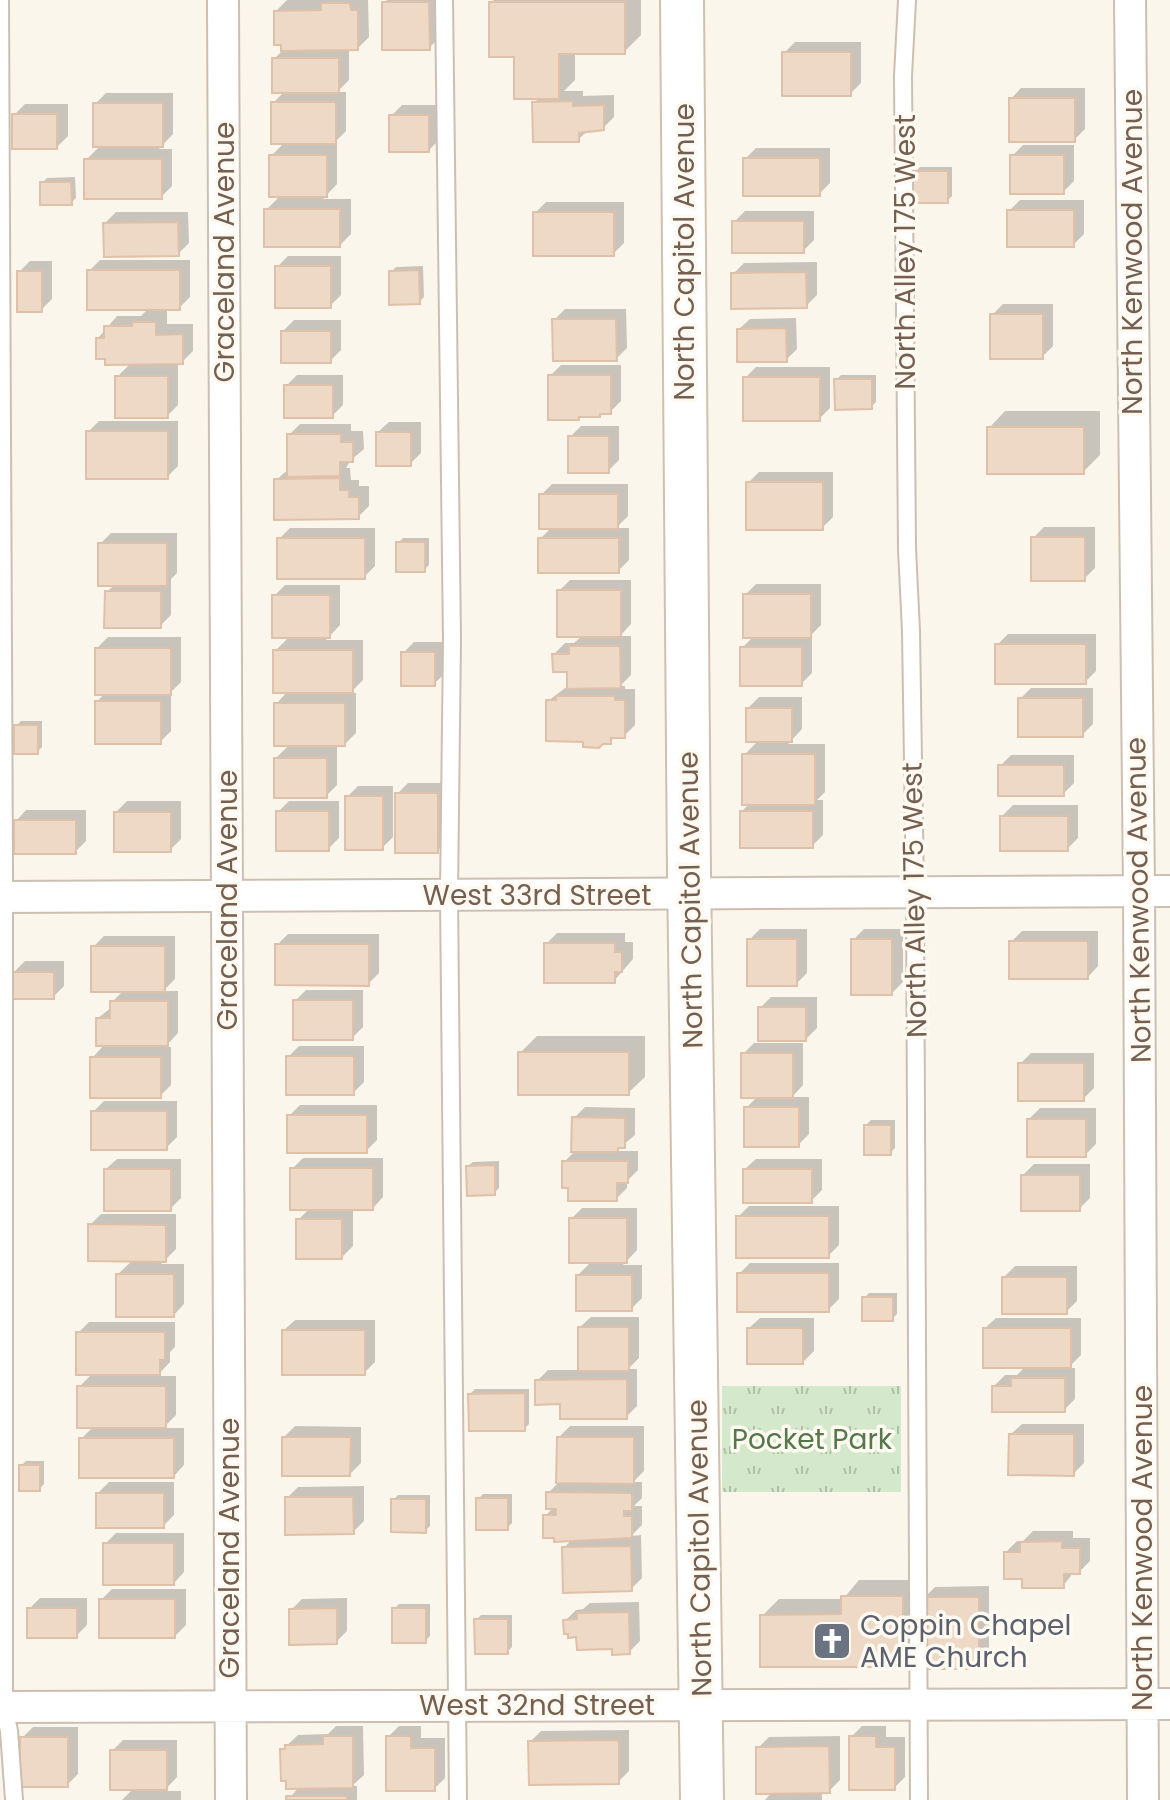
<svg xmlns="http://www.w3.org/2000/svg" width="1170" height="1800" font-family="Poppins,sans-serif">
<style>
.park{fill:url(#park-tufts)}
.shadow{fill:#0003}
.building{fill:#eed8c6;stroke:#dfc0a8;stroke-width:2}
.lines{fill:none;stroke-linecap:round;stroke-linejoin:round}
.service-casing{stroke:#ccbfb2;stroke-width:20}
.minor-casing{stroke:#ccbfb2;stroke-width:34}
.secondary-casing{stroke:#cfc0b0;stroke-width:46}
.service{stroke:#fff;stroke-width:16}
.minor{stroke:#fff;stroke-width:30}
.secondary{stroke:#fff;stroke-width:42}
.labels{text-anchor:middle;stroke-width:7;stroke-linejoin:round;paint-order:stroke}
.street-label{font-size:28px;fill:#745f50;stroke:#fefaf2}
.park-label{font-size:28px;fill:#547849;stroke:#fefaf2}
.worship-label{font-size:28px;fill:#5b616d;stroke:#fefaf2;text-anchor:start}
</style>
<defs>
<pattern id="park-tufts" width="24" height="20" patternUnits="userSpaceOnUse" patternTransform="scale(2)"><rect width="24" height="20" fill="#d4e8cb"/><path d="M3 7l-1-3M5 7V3M7 7l1-3M15 17l-1-3M17 17v-4M19 17l1-3" fill="none" stroke="#b1bfa7"/></pattern>
</defs>
<rect width="100%" height="100%" fill="#fbf6eb"/>
<path class="park" d="M 722,1386 L 901,1386 L 901,1492 L 722,1492 Z"/>
<path class="shadow" d="M 287,0 L 368,0 L 369,37 L 358,48 L 349,48 L 349,80 L 337,92 L 346,92 L 346,131 L 332,145 L 337,145 L 337,184 L 323,199 L 351,199 L 351,234 L 340,245 L 266,210 L 281,195 L 271,156 L 285,142 L 273,103 L 285,91 L 274,59 L 283,50 L 276,11 Z
M 387,0 L 440,0 L 440,37 L 429,48 L 384,3 Z
M 494,0 L 641,0 L 641,35 L 624,52 L 575,52 L 575,80 L 564,91 L 583,91 L 583,96 L 614,95 L 614,117 L 603,128 L 589,129 L 578,140 L 534,103 L 540,97 L 516,55 L 491,3 Z
M 795,42 L 861,42 L 861,83 L 850,94 L 784,53 Z
M 1021,88 L 1085,88 L 1085,129 L 1074,140 L 1011,99 Z
M 106,93 L 173,93 L 173,134 L 159,149 L 172,149 L 172,186 L 161,197 L 86,160 L 101,145 L 95,104 Z
M 25,104 L 68,104 L 68,136 L 57,147 L 14,115 Z
M 402,105 L 440,105 L 440,139 L 429,150 L 391,116 Z
M 1023,145 L 1074,145 L 1074,181 L 1063,192 L 1012,156 Z
M 756,148 L 830,148 L 830,183 L 819,194 L 745,159 Z
M 920,167 L 952,167 L 952,196 L 947,201 L 915,172 Z
M 75,177 L 76,198 L 71,203 L 42,183 L 47,178 Z
M 1020,200 L 1084,200 L 1084,234 L 1073,245 L 1009,211 Z
M 546,202 L 624,202 L 624,243 L 613,254 L 535,213 Z
M 745,211 L 814,211 L 814,240 L 803,251 L 734,222 Z
M 116,212 L 188,212 L 189,243 L 178,254 L 105,223 Z
M 288,256 L 341,256 L 341,295 L 330,306 L 277,267 Z
M 100,260 L 190,260 L 190,297 L 179,308 L 167,308 L 167,324 L 193,324 L 193,351 L 182,362 L 178,362 L 178,405 L 167,416 L 117,377 L 131,363 L 98,338 L 117,316 L 141,316 L 149,308 L 89,271 Z
M 30,261 L 52,261 L 52,299 L 41,310 L 19,272 Z
M 817,262 L 817,295 L 806,306 L 733,274 L 744,263 Z
M 423,266 L 424,297 L 419,302 L 391,272 L 396,267 Z
M 1003,304 L 1053,304 L 1053,346 L 1042,357 L 992,315 Z
M 565,309 L 626,309 L 627,348 L 616,359 L 554,320 Z
M 796,318 L 797,349 L 786,360 L 739,329 L 750,319 Z
M 294,320 L 341,320 L 341,350 L 330,361 L 283,331 Z
M 561,365 L 621,365 L 621,401 L 610,412 L 603,412 L 599,415 L 581,415 L 578,418 L 550,376 Z
M 756,367 L 830,367 L 830,408 L 819,419 L 745,378 Z
M 297,375 L 343,375 L 343,405 L 332,416 L 286,386 Z
M 841,375 L 876,375 L 876,402 L 871,407 L 836,380 Z
M 1005,411 L 1100,411 L 1100,455 L 1083,472 L 989,428 Z
M 99,421 L 178,421 L 178,466 L 167,477 L 88,432 Z
M 389,422 L 421,422 L 421,453 L 410,464 L 378,432 Z
M 300,424 L 351,424 L 351,431 L 363,431 L 364,449 L 351,460 L 346,468 L 350,468 L 351,480 L 359,480 L 359,486 L 369,486 L 369,506 L 358,517 L 276,480 L 289,469 L 289,435 Z
M 581,426 L 619,426 L 619,460 L 608,471 L 570,437 Z
M 759,472 L 833,472 L 833,517 L 822,528 L 748,483 Z
M 552,484 L 628,484 L 628,516 L 616,528 L 629,528 L 629,560 L 618,571 L 540,539 L 552,527 L 541,495 Z
M 1044,527 L 1095,527 L 1095,568 L 1084,579 L 1033,538 Z
M 290,528 L 375,528 L 375,566 L 364,577 L 279,539 Z
M 111,533 L 177,533 L 177,573 L 171,579 L 171,615 L 160,626 L 107,592 L 115,584 L 100,544 Z
M 403,538 L 429,538 L 429,565 L 424,570 L 398,543 Z
M 570,580 L 631,580 L 631,624 L 620,636 L 631,636 L 631,675 L 620,686 L 625,686 L 625,689 L 635,689 L 635,725 L 624,736 L 616,736 L 610,742 L 585,740 L 548,701 L 569,685 L 569,670 L 554,654 L 565,643 L 574,643 L 583,635 L 559,591 Z
M 756,584 L 821,584 L 821,625 L 809,637 L 812,637 L 812,673 L 801,684 L 742,648 L 754,636 L 745,595 Z
M 285,585 L 340,585 L 340,625 L 326,640 L 363,640 L 363,680 L 350,693 L 356,693 L 356,733 L 345,744 L 337,744 L 337,785 L 326,796 L 276,758 L 290,744 L 276,704 L 288,691 L 275,651 L 290,636 L 274,596 Z
M 1008,634 L 1096,634 L 1096,671 L 1085,682 L 997,645 Z
M 108,637 L 181,637 L 181,682 L 171,692 L 171,731 L 160,742 L 97,702 L 105,693 L 97,648 Z
M 414,642 L 445,642 L 445,673 L 434,684 L 403,653 Z
M 1031,688 L 1093,688 L 1093,724 L 1082,735 L 1020,699 Z
M 759,697 L 802,697 L 802,729 L 788,744 L 825,744 L 825,792 L 817,800 L 823,800 L 823,835 L 812,846 L 742,811 L 750,803 L 744,755 L 759,740 L 748,708 Z
M 21,721 L 42,721 L 42,747 L 37,752 L 16,726 Z
M 1011,755 L 1074,755 L 1074,783 L 1063,794 L 1000,766 Z
M 408,783 L 448,783 L 448,840 L 437,851 L 397,794 Z
M 358,786 L 393,786 L 393,837 L 382,848 L 347,797 Z
M 127,801 L 181,801 L 181,839 L 170,850 L 116,812 Z
M 289,801 L 339,801 L 339,838 L 328,849 L 278,812 Z
M 1013,805 L 1078,805 L 1078,838 L 1067,849 L 1002,816 Z
M 26,810 L 86,810 L 86,841 L 75,852 L 16,821 Z
M 760,929 L 807,929 L 807,973 L 796,984 L 749,940 Z
M 864,929 L 903,929 L 903,982 L 892,993 L 853,940 Z
M 1022,931 L 1098,931 L 1098,966 L 1088,977 L 1011,942 Z
M 557,933 L 625,933 L 625,942 L 633,942 L 633,959 L 614,981 L 546,944 Z
M 288,934 L 379,934 L 379,973 L 368,984 L 277,945 Z
M 104,936 L 175,936 L 175,979 L 163,991 L 178,991 L 178,1033 L 165,1047 L 171,1047 L 171,1085 L 160,1096 L 92,1058 L 105,1044 L 98,1018 L 112,1007 L 112,1002 L 124,990 L 93,947 Z
M 25,961 L 64,961 L 64,986 L 53,997 L 14,972 Z
M 306,990 L 363,990 L 363,1027 L 352,1038 L 295,1001 Z
M 771,997 L 817,997 L 817,1028 L 806,1039 L 760,1008 Z
M 537,1036 L 645,1036 L 645,1077 L 628,1093 L 520,1053 Z
M 754,1043 L 803,1043 L 803,1085 L 792,1097 L 809,1097 L 809,1134 L 798,1145 L 746,1108 L 758,1096 L 743,1054 Z
M 299,1046 L 364,1046 L 364,1082 L 353,1093 L 288,1057 Z
M 1031,1053 L 1094,1053 L 1094,1088 L 1083,1099 L 1020,1064 Z
M 104,1101 L 177,1101 L 177,1137 L 166,1148 L 93,1112 Z
M 300,1105 L 377,1105 L 377,1140 L 366,1151 L 289,1116 Z
M 585,1107 L 635,1108 L 635,1135 L 616,1151 L 638,1151 L 638,1170 L 627,1181 L 627,1188 L 616,1199 L 570,1186 L 564,1162 L 573,1153 L 574,1118 Z
M 1040,1108 L 1096,1108 L 1096,1144 L 1085,1155 L 1029,1119 Z
M 871,1120 L 895,1120 L 895,1148 L 890,1153 L 866,1125 Z
M 303,1158 L 383,1158 L 383,1197 L 373,1208 L 353,1208 L 353,1246 L 342,1257 L 298,1220 L 310,1208 L 292,1169 Z
M 117,1159 L 181,1159 L 181,1198 L 170,1209 L 106,1169 Z
M 756,1159 L 822,1159 L 822,1190 L 811,1201 L 745,1169 Z
M 499,1161 L 499,1188 L 494,1193 L 468,1166 L 473,1162 Z
M 1034,1164 L 1090,1164 L 1090,1198 L 1079,1209 L 1023,1175 Z
M 749,1206 L 839,1206 L 839,1245 L 828,1256 L 738,1217 Z
M 582,1208 L 637,1208 L 637,1250 L 623,1265 L 642,1265 L 642,1298 L 631,1309 L 578,1275 L 592,1261 L 571,1219 Z
M 101,1214 L 176,1214 L 176,1249 L 161,1264 L 184,1264 L 184,1304 L 174,1315 L 118,1274 L 133,1260 L 90,1225 Z
M 750,1263 L 839,1263 L 839,1299 L 828,1310 L 739,1274 Z
M 1015,1266 L 1077,1266 L 1077,1301 L 1066,1312 L 1004,1277 Z
M 869,1293 L 897,1293 L 897,1314 L 892,1319 L 864,1298 Z
M 591,1317 L 639,1317 L 639,1358 L 628,1369 L 637,1369 L 637,1406 L 626,1417 L 562,1402 L 537,1381 L 548,1370 L 580,1370 L 580,1327 Z
M 760,1318 L 814,1318 L 814,1351 L 803,1362 L 749,1328 Z
M 996,1318 L 1081,1318 L 1081,1355 L 1068,1368 L 1075,1368 L 1075,1399 L 1064,1410 L 994,1386 L 1005,1375 L 1017,1375 L 1026,1366 L 985,1328 Z
M 295,1320 L 375,1320 L 375,1362 L 364,1373 L 284,1330 Z
M 89,1322 L 175,1322 L 175,1347 L 170,1352 L 170,1362 L 157,1376 L 176,1376 L 176,1415 L 163,1428 L 184,1428 L 184,1465 L 174,1476 L 81,1439 L 94,1426 L 79,1387 L 93,1373 L 78,1333 Z
M 475,1389 L 529,1389 L 529,1424 L 524,1429 L 470,1394 Z
M 1022,1424 L 1084,1424 L 1084,1463 L 1073,1474 L 1011,1434 Z
M 295,1426 L 361,1427 L 361,1463 L 350,1474 L 284,1437 Z
M 570,1426 L 644,1426 L 644,1471 L 633,1482 L 642,1482 L 642,1498 L 634,1506 L 642,1506 L 642,1525 L 631,1536 L 641,1535 L 642,1578 L 631,1589 L 564,1548 L 572,1539 L 545,1516 L 554,1507 L 548,1493 L 558,1483 L 559,1437 Z
M 26,1461 L 44,1461 L 44,1484 L 39,1489 L 21,1466 Z
M 109,1482 L 174,1482 L 174,1515 L 163,1526 L 98,1493 Z
M 364,1486 L 364,1521 L 353,1532 L 287,1498 L 298,1487 Z
M 483,1494 L 512,1494 L 512,1523 L 507,1528 L 478,1499 Z
M 398,1495 L 430,1495 L 430,1526 L 425,1531 L 393,1500 Z
M 1033,1531 L 1073,1531 L 1073,1538 L 1090,1538 L 1090,1561 L 1079,1572 L 1074,1572 L 1063,1586 L 1024,1577 L 1006,1552 L 1017,1541 L 1023,1541 Z
M 116,1533 L 184,1533 L 184,1572 L 174,1583 L 105,1544 Z
M 859,1580 L 919,1580 L 919,1648 L 902,1665 L 762,1616 L 779,1599 L 843,1599 Z
M 989,1586 L 989,1656 L 978,1667 L 924,1598 L 935,1587 Z
M 112,1589 L 186,1589 L 186,1625 L 175,1636 L 101,1600 Z
M 40,1598 L 87,1598 L 87,1625 L 76,1636 L 29,1609 Z
M 347,1598 L 347,1631 L 336,1642 L 291,1610 L 302,1599 Z
M 639,1602 L 640,1641 L 629,1652 L 578,1635 L 565,1621 L 576,1610 L 583,1609 L 590,1603 Z
M 399,1604 L 430,1604 L 430,1636 L 425,1641 L 394,1609 Z
M 481,1615 L 512,1615 L 512,1647 L 507,1652 L 476,1620 Z
M 336,1726 L 363,1726 L 364,1775 L 352,1786 L 357,1786 L 357,1800 L 288,1800 L 299,1787 L 282,1750 L 298,1735 L 328,1734 Z
M 399,1726 L 421,1726 L 421,1738 L 445,1738 L 445,1778 L 434,1789 L 388,1737 Z
M 862,1726 L 886,1726 L 886,1737 L 905,1737 L 905,1777 L 894,1788 L 851,1737 Z
M 33,1727 L 78,1727 L 78,1774 L 67,1785 L 22,1738 Z
M 629,1730 L 629,1771 L 618,1782 L 530,1742 L 541,1731 Z
M 840,1736 L 840,1780 L 829,1791 L 822,1791 L 822,1800 L 765,1800 L 772,1792 L 758,1748 L 769,1737 Z
M 123,1740 L 177,1740 L 177,1777 L 164,1791 L 181,1791 L 181,1800 L 122,1800 L 134,1788 L 112,1751 Z"/>
<path class="building" d="M 382,2 L 429,2 L 430,50 L 382,50 Z
M 489,2 L 625,2 L 625,54 L 559,54 L 559,99 L 514,99 L 514,57 L 489,57 Z
M 321,3 L 350,3 L 351,10 L 358,10 L 358,50 L 281,51 L 281,45 L 274,45 L 274,11 L 321,10 Z
M 782,52 L 851,52 L 851,96 L 782,96 Z
M 272,58 L 339,58 L 339,93 L 272,93 Z
M 1009,98 L 1075,98 L 1075,142 L 1009,142 Z
M 573,101 L 573,106 L 604,105 L 604,130 L 579,133 L 579,142 L 533,142 L 532,102 Z
M 271,102 L 336,102 L 336,144 L 271,144 Z
M 93,103 L 163,103 L 163,147 L 93,147 Z
M 12,114 L 57,114 L 57,149 L 12,149 Z
M 389,115 L 429,115 L 429,152 L 389,152 Z
M 269,155 L 327,155 L 327,197 L 269,197 Z
M 1010,155 L 1064,155 L 1064,194 L 1010,194 Z
M 743,158 L 820,158 L 820,196 L 743,196 Z
M 84,159 L 162,159 L 162,199 L 84,199 Z
M 913,171 L 948,171 L 948,203 L 913,203 Z
M 40,182 L 71,182 L 72,205 L 40,205 Z
M 264,209 L 340,209 L 340,247 L 264,247 Z
M 1007,210 L 1074,210 L 1074,247 L 1007,247 Z
M 533,212 L 614,212 L 614,256 L 533,256 Z
M 732,221 L 804,221 L 804,253 L 732,253 Z
M 178,222 L 179,256 L 104,257 L 103,223 Z
M 275,266 L 331,266 L 331,308 L 275,308 Z
M 87,270 L 180,270 L 180,310 L 87,310 Z
M 419,270 L 420,304 L 389,305 L 389,271 Z
M 17,271 L 42,271 L 42,312 L 17,312 Z
M 806,272 L 807,308 L 731,309 L 731,273 Z
M 990,314 L 1043,314 L 1043,359 L 990,359 Z
M 552,319 L 616,319 L 617,361 L 553,361 Z
M 132,322 L 156,322 L 156,335 L 183,334 L 183,364 L 105,365 L 105,359 L 96,359 L 96,338 L 104,338 L 104,326 L 132,326 Z
M 786,328 L 787,362 L 737,362 L 737,329 Z
M 281,331 L 331,331 L 331,363 L 281,363 Z
M 548,375 L 611,375 L 611,414 L 600,414 L 600,417 L 579,417 L 579,420 L 548,420 Z
M 115,376 L 168,376 L 168,418 L 115,418 Z
M 743,377 L 820,377 L 820,421 L 743,421 Z
M 834,379 L 872,379 L 872,409 L 835,410 Z
M 284,385 L 333,385 L 333,418 L 284,418 Z
M 987,427 L 1084,427 L 1084,474 L 987,474 Z
M 86,431 L 168,431 L 168,479 L 86,479 Z
M 376,432 L 411,432 L 411,466 L 376,466 Z
M 287,434 L 341,434 L 341,442 L 353,442 L 353,462 L 340,462 L 340,476 L 287,477 Z
M 568,436 L 609,436 L 609,473 L 568,473 Z
M 340,478 L 340,490 L 349,490 L 349,497 L 359,497 L 359,519 L 274,520 L 274,479 Z
M 746,482 L 823,482 L 823,530 L 746,530 Z
M 539,494 L 618,494 L 618,529 L 539,529 Z
M 1031,537 L 1085,537 L 1085,581 L 1031,581 Z
M 277,538 L 365,538 L 365,579 L 277,579 Z
M 538,538 L 619,538 L 619,573 L 538,573 Z
M 396,542 L 425,542 L 425,572 L 396,572 Z
M 98,543 L 167,543 L 167,586 L 98,586 Z
M 557,590 L 621,590 L 621,637 L 557,637 Z
M 105,591 L 161,591 L 161,628 L 104,628 Z
M 743,594 L 811,594 L 811,638 L 743,638 Z
M 272,595 L 330,595 L 330,638 L 272,638 Z
M 995,644 L 1086,644 L 1086,684 L 995,684 Z
M 569,646 L 620,646 L 621,688 L 567,689 L 567,672 L 553,672 L 552,654 L 569,654 Z
M 740,647 L 802,647 L 802,686 L 740,686 Z
M 95,648 L 171,648 L 171,695 L 95,695 Z
M 273,650 L 353,650 L 353,693 L 273,693 Z
M 401,652 L 435,652 L 435,686 L 401,686 Z
M 556,696 L 615,696 L 615,700 L 625,700 L 625,738 L 611,738 L 611,744 L 603,744 L 599,748 L 583,747 L 583,742 L 546,741 L 546,700 L 556,700 Z
M 1018,698 L 1083,698 L 1083,737 L 1018,737 Z
M 95,701 L 161,701 L 161,744 L 95,744 Z
M 274,703 L 345,703 L 345,746 L 274,746 Z
M 746,708 L 792,708 L 792,742 L 746,742 Z
M 14,725 L 38,725 L 38,754 L 14,754 Z
M 742,754 L 815,754 L 815,805 L 742,805 Z
M 274,758 L 327,758 L 327,798 L 274,798 Z
M 998,765 L 1064,765 L 1064,796 L 998,796 Z
M 395,793 L 438,793 L 438,853 L 395,853 Z
M 345,796 L 383,796 L 383,850 L 345,850 Z
M 276,811 L 329,811 L 329,851 L 276,851 Z
M 740,811 L 813,811 L 813,848 L 740,848 Z
M 114,812 L 171,812 L 171,852 L 114,852 Z
M 1000,816 L 1068,816 L 1068,851 L 1000,851 Z
M 14,820 L 76,820 L 76,854 L 14,854 Z
M 747,939 L 797,939 L 797,986 L 747,986 Z
M 851,939 L 892,939 L 892,995 L 851,995 Z
M 1009,941 L 1088,941 L 1088,979 L 1009,979 Z
M 544,943 L 615,943 L 615,952 L 622,952 L 622,972 L 615,972 L 615,983 L 544,983 Z
M 275,944 L 369,944 L 369,986 L 275,985 Z
M 91,946 L 165,946 L 165,992 L 91,992 Z
M 12,972 L 54,972 L 54,999 L 12,999 Z
M 293,1000 L 353,1000 L 353,1040 L 293,1040 Z
M 110,1001 L 168,1001 L 168,1046 L 96,1046 L 96,1018 L 110,1018 Z
M 758,1007 L 806,1007 L 806,1041 L 758,1041 Z
M 518,1052 L 629,1052 L 629,1095 L 518,1095 Z
M 741,1053 L 793,1053 L 793,1098 L 741,1098 Z
M 286,1056 L 354,1056 L 354,1095 L 286,1095 Z
M 90,1057 L 161,1057 L 161,1098 L 90,1098 Z
M 1018,1063 L 1084,1063 L 1084,1101 L 1018,1101 Z
M 744,1107 L 799,1107 L 799,1147 L 744,1147 Z
M 91,1111 L 167,1111 L 167,1150 L 91,1150 Z
M 287,1115 L 367,1115 L 367,1153 L 287,1153 Z
M 572,1117 L 625,1118 L 625,1148 L 618,1148 L 618,1152 L 571,1152 Z
M 1027,1119 L 1086,1119 L 1086,1157 L 1027,1157 Z
M 864,1125 L 891,1125 L 891,1155 L 864,1155 Z
M 562,1161 L 628,1161 L 628,1183 L 617,1183 L 617,1201 L 568,1201 L 568,1188 L 562,1188 Z
M 495,1165 L 495,1195 L 467,1196 L 466,1166 Z
M 290,1168 L 373,1168 L 373,1210 L 290,1210 Z
M 104,1169 L 171,1169 L 171,1211 L 104,1211 Z
M 743,1169 L 812,1169 L 812,1203 L 743,1203 Z
M 1021,1175 L 1080,1175 L 1080,1211 L 1021,1211 Z
M 736,1216 L 829,1216 L 829,1258 L 736,1258 Z
M 569,1218 L 627,1218 L 627,1263 L 569,1263 Z
M 296,1219 L 342,1219 L 342,1259 L 296,1259 Z
M 88,1224 L 166,1225 L 166,1262 L 88,1261 Z
M 737,1273 L 829,1273 L 829,1312 L 737,1312 Z
M 116,1274 L 174,1274 L 174,1317 L 116,1317 Z
M 576,1275 L 632,1275 L 632,1311 L 576,1311 Z
M 1002,1277 L 1067,1277 L 1067,1314 L 1002,1314 Z
M 862,1297 L 893,1297 L 893,1321 L 862,1321 Z
M 578,1327 L 629,1327 L 629,1371 L 578,1371 Z
M 747,1328 L 803,1328 L 803,1364 L 747,1364 Z
M 983,1328 L 1071,1328 L 1071,1368 L 983,1368 Z
M 282,1330 L 365,1330 L 365,1375 L 282,1375 Z
M 76,1332 L 165,1332 L 165,1360 L 160,1360 L 160,1375 L 76,1375 Z
M 1011,1378 L 1065,1378 L 1065,1412 L 992,1412 L 992,1386 L 1011,1386 Z
M 627,1379 L 627,1419 L 560,1419 L 560,1404 L 535,1405 L 535,1380 Z
M 77,1386 L 166,1386 L 166,1428 L 77,1428 Z
M 525,1393 L 525,1431 L 469,1431 L 468,1394 Z
M 1009,1434 L 1074,1434 L 1074,1476 L 1008,1475 Z
M 282,1437 L 351,1437 L 350,1476 L 282,1476 Z
M 557,1437 L 634,1437 L 634,1484 L 556,1483 Z
M 79,1438 L 174,1438 L 174,1478 L 79,1478 Z
M 19,1465 L 40,1465 L 40,1491 L 19,1491 Z
M 546,1492 L 632,1493 L 632,1511 L 624,1511 L 624,1516 L 632,1516 L 632,1538 L 554,1542 L 554,1538 L 543,1538 L 543,1515 L 556,1515 L 556,1509 L 546,1509 Z
M 96,1493 L 164,1493 L 164,1528 L 96,1528 Z
M 285,1497 L 353,1497 L 354,1534 L 285,1535 Z
M 476,1498 L 508,1498 L 508,1530 L 476,1530 Z
M 391,1499 L 426,1499 L 426,1533 L 391,1532 Z
M 1062,1541 L 1062,1548 L 1080,1548 L 1080,1574 L 1064,1574 L 1064,1588 L 1022,1588 L 1022,1579 L 1004,1579 L 1004,1552 L 1020,1552 L 1020,1542 Z
M 103,1543 L 174,1543 L 174,1585 L 103,1585 Z
M 631,1546 L 632,1591 L 563,1593 L 562,1547 Z
M 841,1596 L 903,1596 L 903,1667 L 760,1667 L 760,1615 L 841,1614 Z
M 922,1597 L 979,1597 L 979,1669 L 922,1669 Z
M 99,1599 L 175,1599 L 175,1638 L 99,1638 Z
M 27,1608 L 77,1608 L 77,1638 L 27,1638 Z
M 337,1608 L 337,1644 L 289,1645 L 289,1609 Z
M 392,1608 L 426,1608 L 426,1643 L 392,1643 Z
M 629,1612 L 630,1654 L 612,1655 L 612,1649 L 577,1650 L 576,1637 L 568,1638 L 568,1634 L 564,1634 L 563,1620 L 577,1619 L 577,1613 Z
M 474,1619 L 508,1619 L 508,1654 L 475,1654 Z
M 323,1736 L 353,1736 L 353,1788 L 286,1789 L 286,1781 L 281,1781 L 280,1749 L 285,1749 L 285,1745 L 323,1744 Z
M 386,1736 L 411,1736 L 411,1748 L 435,1748 L 435,1791 L 386,1791 Z
M 849,1736 L 876,1736 L 876,1747 L 895,1747 L 895,1790 L 849,1790 Z
M 20,1737 L 68,1737 L 68,1787 L 20,1787 Z
M 619,1740 L 619,1784 L 529,1785 L 528,1741 Z
M 829,1746 L 830,1793 L 756,1794 L 756,1747 Z
M 110,1750 L 167,1750 L 167,1790 L 110,1790 Z
M 286,1796 L 347,1796 L 347,1800 L 286,1800 Z"/>
<g class="lines">
<defs>
<path id="service" d="M 0,0 L 4,869 L 4,1707 L 9,1731 L 14,1800
M 444,0 L 452,640 L 449,895 L 458,1800
M 907,0 L 903,76 L 907,549 L 911,631 L 915,892 L 919,1800"/>
<path id="minor" d="M 223,0 L 231,1800
M 1130,0 L 1139,891 L 1143,1800
M 0,897 L 1170,891
M 0,1707 L 1170,1704"/>
<path id="secondary" d="M 682,0 L 689,874 L 702,1800"/>
</defs>
<use href="#service" class="service-casing"/>
<use href="#minor" class="minor-casing"/>
<use href="#secondary" class="secondary-casing"/>
<use href="#service" class="service"/>
<use href="#minor" class="minor"/>
<use href="#secondary" class="secondary"/>
</g>
<defs>
<symbol id="church-square" viewBox="-11 -11 22 22"><rect x="-9" y="-9" width="18" height="18" rx="4" fill="#6b7280" stroke="#fefaf2"/><path d="M-1.2-6h2.4v3.5h3.3v2.4h-3.3V6h-2.4V-.1h-3.3v-2.4h3.3Z" fill="#fff"/></symbol>
</defs>
<g fill-rule="evenodd">
<use href="#church-square" x="810" y="1619" width="44" height="44"/>
</g>
<g class="labels">
<g class="street-label">
<text transform="translate(224 252) rotate(-90)" y="10">Graceland Avenue</text>
<text transform="translate(684 252) rotate(-90)" y="10">North Capitol Avenue</text>
<text transform="translate(905 252) rotate(-90)" y="10">North Alley 175 West</text>
<text transform="translate(1132 252) rotate(-90)" y="10">North Kenwood Avenue</text>
<text x="537" y="905">West 33rd Street</text>
<text transform="translate(227 900) rotate(-90)" y="10">Graceland Avenue</text>
<text transform="translate(690 900) rotate(-91)" y="10">North Capitol Avenue</text>
<text transform="translate(914 900) rotate(-91)" y="10">North Alley 175 West</text>
<text transform="translate(1138 900) rotate(-91)" y="10">North Kenwood Avenue</text>
<text transform="translate(229 1548) rotate(-90)" y="10">Graceland Avenue</text>
<text transform="translate(699 1548) rotate(-91)" y="10">North Capitol Avenue</text>
<text transform="translate(1142 1548) rotate(-90)" y="10">North Kenwood Avenue</text>
<text x="537" y="1715">West 32nd Street</text>
</g>
<g class="park-label">
<text x="812" y="1449">Pocket Park</text>
</g>
<g class="worship-label">
<text x="860" y="1635">Coppin Chapel<tspan x="860" dy="32">AME Church</tspan></text>
</g>
</g>
</svg>
